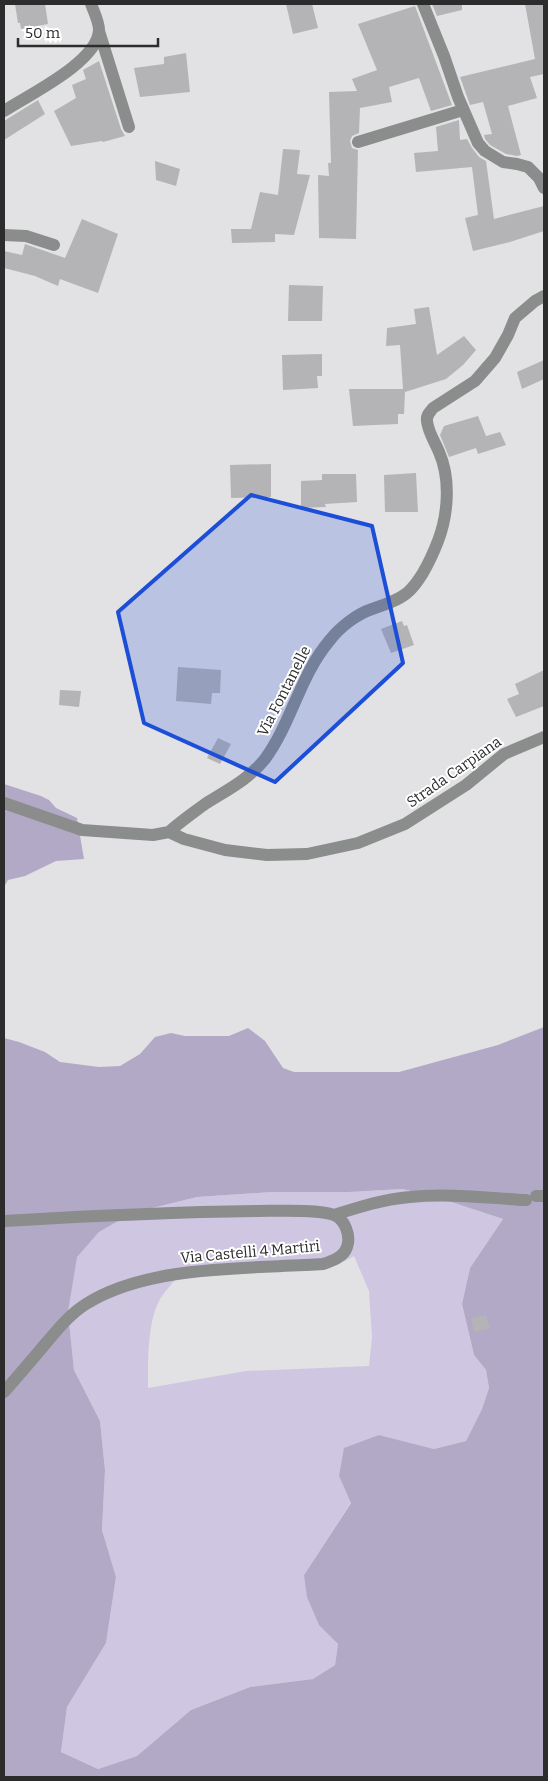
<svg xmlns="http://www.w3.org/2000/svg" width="548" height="1781" font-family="Bitter,serif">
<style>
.green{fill:#cfc6e2;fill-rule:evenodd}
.forest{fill:#b2a9c6;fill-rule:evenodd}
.building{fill:#b4b3b6}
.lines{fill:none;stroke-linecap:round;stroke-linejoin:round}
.minor{stroke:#8b8c8c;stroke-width:12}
.marked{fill:#1d4ed8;fill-opacity:0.2;stroke:#1d4ed8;stroke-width:4;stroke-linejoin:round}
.labels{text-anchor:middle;stroke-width:4;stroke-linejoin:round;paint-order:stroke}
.street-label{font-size:15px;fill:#2c2c2d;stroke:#fff}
</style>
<rect width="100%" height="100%" fill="#e2e2e5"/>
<path class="green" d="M 402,1189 L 433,1196 L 503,1219 L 470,1268 L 462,1304 L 474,1355 L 486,1370 L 489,1388 L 482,1409 L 466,1441 L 434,1449 L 379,1435 L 339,1476 L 351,1502 L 304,1575 L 319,1624 L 338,1644 L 335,1665 L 313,1679 L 250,1687 L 191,1710 L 137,1756 L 98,1769 L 61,1752 L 67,1707 L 106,1643 L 116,1577 L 102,1530 L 105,1470 L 100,1421 L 74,1370 L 68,1312 L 76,1257 L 99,1232 L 132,1213 L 197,1197 L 272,1192 L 349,1192 ZM 354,1256 L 369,1291 L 372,1337 L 369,1366 L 246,1371 L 148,1388 C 148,1363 147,1327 158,1303 C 163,1292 174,1282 182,1272 L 234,1266 L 345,1261 Z"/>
<path class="forest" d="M 4,784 L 41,796 L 49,800 L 56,808 L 77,818 L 84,859 L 56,861 L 25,876 L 8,880 L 4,887 Z
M 544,1027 L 544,1777 L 4,1777 L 4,1038 L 19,1042 L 45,1052 L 60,1062 L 99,1067 L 120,1066 L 140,1054 L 155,1037 L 171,1033 L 185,1036 L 229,1036 L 248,1028 L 265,1041 L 283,1068 L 294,1072 L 399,1072 L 498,1045 ZM 402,1189 L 433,1196 L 503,1219 L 470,1268 L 462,1304 L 474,1355 L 486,1370 L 489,1388 L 482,1409 L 466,1441 L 434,1449 L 379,1435 L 344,1448 L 339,1476 L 351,1503 L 304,1575 L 307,1597 L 319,1625 L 338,1644 L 335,1665 L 313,1679 L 250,1687 L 191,1710 L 137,1756 L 98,1769 L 61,1752 L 67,1707 L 106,1643 L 116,1577 L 102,1530 L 105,1470 L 100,1421 L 74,1370 L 68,1312 L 77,1257 L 99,1232 L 132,1213 L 197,1197 L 272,1192 L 349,1192 Z"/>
<path class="building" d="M 15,4 L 45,4 L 48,24 L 21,29 L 20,23 L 18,23 Z
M 286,4 L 312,4 L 318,28 L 293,34 Z
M 432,4 L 462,4 L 462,10 L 437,16 Z
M 525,4 L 544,4 L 544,74 L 530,77 L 537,98 L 508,106 L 521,155 L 517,156 L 506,154 L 490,145 L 485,139 L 484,135 L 492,134 L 483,102 L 470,105 L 460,77 L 535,59 Z
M 415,6 L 452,105 L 431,111 L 419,78 L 389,87 L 392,102 L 360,108 L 359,133 L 352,136 L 350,141 L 352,148 L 358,150 L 356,239 L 319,238 L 318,175 L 329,176 L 328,163 L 331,163 L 329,92 L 357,91 L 352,79 L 377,70 L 358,24 Z
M 186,53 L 190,92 L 140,97 L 134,68 L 164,64 L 164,57 Z
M 99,61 L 121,129 L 125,136 L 103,142 L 102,141 L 71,146 L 54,111 L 76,98 L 72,85 L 86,79 L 83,70 Z
M 38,100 L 45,114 L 4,140 L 4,121 Z
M 459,120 L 460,140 L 467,139 L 472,148 L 479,157 L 486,161 L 494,219 L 544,206 L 544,231 L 510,242 L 473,251 L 465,218 L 478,215 L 472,167 L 416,172 L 414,153 L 438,151 L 436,127 Z
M 283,149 L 300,150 L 297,174 L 310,175 L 294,235 L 275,234 L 275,242 L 232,243 L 231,229 L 251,229 L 260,192 L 278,195 Z
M 155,161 L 180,169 L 176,186 L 156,180 Z
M 82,219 L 118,234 L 98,293 L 60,279 L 58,286 L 35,276 L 4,268 L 4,251 L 22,255 L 25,244 L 65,258 Z
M 289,285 L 323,286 L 322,321 L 288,321 Z
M 429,307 L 437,355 L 464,336 L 476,350 L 463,365 L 446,379 L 405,392 L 404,414 L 398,414 L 398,424 L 353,426 L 349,389 L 403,389 L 400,345 L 386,346 L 387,328 L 416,324 L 414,309 Z
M 322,354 L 322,376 L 317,376 L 318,388 L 283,390 L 282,355 Z
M 544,360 L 544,379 L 522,389 L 517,372 Z
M 478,416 L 486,436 L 500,432 L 506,445 L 478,454 L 476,448 L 449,457 L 440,435 L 444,426 Z
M 271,464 L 271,497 L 231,498 L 230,465 Z
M 416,473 L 418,512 L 385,512 L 384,475 Z
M 322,474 L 356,474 L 357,502 L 325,504 L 326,507 L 301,508 L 301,481 L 322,480 Z
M 402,621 L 404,626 L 407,625 L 414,645 L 391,653 L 381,629 Z
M 178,667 L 221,670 L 220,693 L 212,693 L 211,704 L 176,701 Z
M 544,670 L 544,706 L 516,717 L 507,699 L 519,694 L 515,684 Z
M 60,690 L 81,691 L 79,707 L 59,705 Z
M 218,738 L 231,744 L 220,764 L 207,758 Z
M 486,1315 L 490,1329 L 474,1332 L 471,1318 Z"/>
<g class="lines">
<path class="minor" d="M 423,4 L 444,56 L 458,97 L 478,143 L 485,151 L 503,162 L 517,164 L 528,167 L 539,178 L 544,188
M 99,31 L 129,127
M 4,111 C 28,95 98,62 99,30 C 99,22 94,12 91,4
M 358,142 L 463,110
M 4,235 L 26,236 L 54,245
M 4,803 L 82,830 L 153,835 L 169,832 L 184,839 L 225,850 L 267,855 L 307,854 L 358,843 L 405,824 L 466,785 L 504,754 L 544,737
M 169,832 C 180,822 193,813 205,804 C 227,790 248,780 265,759 C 292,722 300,675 330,640 C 340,627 357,614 372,609 C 384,605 397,601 407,593 C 421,581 431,559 438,541 C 448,515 451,479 439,452 C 435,442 428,432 427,421 C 426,415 430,412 433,408 L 475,381 L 495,358 L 508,335 L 515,318 L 535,301 L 544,296
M 536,1196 L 544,1196
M 334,1215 C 359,1207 384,1199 410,1197 C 448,1193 487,1198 526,1200
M 4,1221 C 89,1216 173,1212 258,1211 C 276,1211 319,1209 334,1215 C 345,1219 351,1236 347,1247 C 344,1257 332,1261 323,1264 C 251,1269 149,1264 86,1304 C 70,1314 58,1329 46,1343 C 32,1360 18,1376 4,1392"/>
</g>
<path class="marked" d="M 251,495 L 372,526 L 403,663 L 275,782 L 144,723 L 118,612 Z"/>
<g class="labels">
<g class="street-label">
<text transform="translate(284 691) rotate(-63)" y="5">Via Fontanelle</text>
<text transform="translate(454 772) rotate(-35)" y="5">Strada Carpiana</text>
<text transform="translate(250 1252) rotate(-5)" y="5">Via Castelli 4 Martiri</text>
</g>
</g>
<rect width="548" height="1781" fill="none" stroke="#2c2c2d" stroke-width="10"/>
<path d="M18 38v8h140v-8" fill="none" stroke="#2c2c2d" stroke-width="2.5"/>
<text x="25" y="38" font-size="15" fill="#2c2c2d" stroke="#ffffff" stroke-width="4" paint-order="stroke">50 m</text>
</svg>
